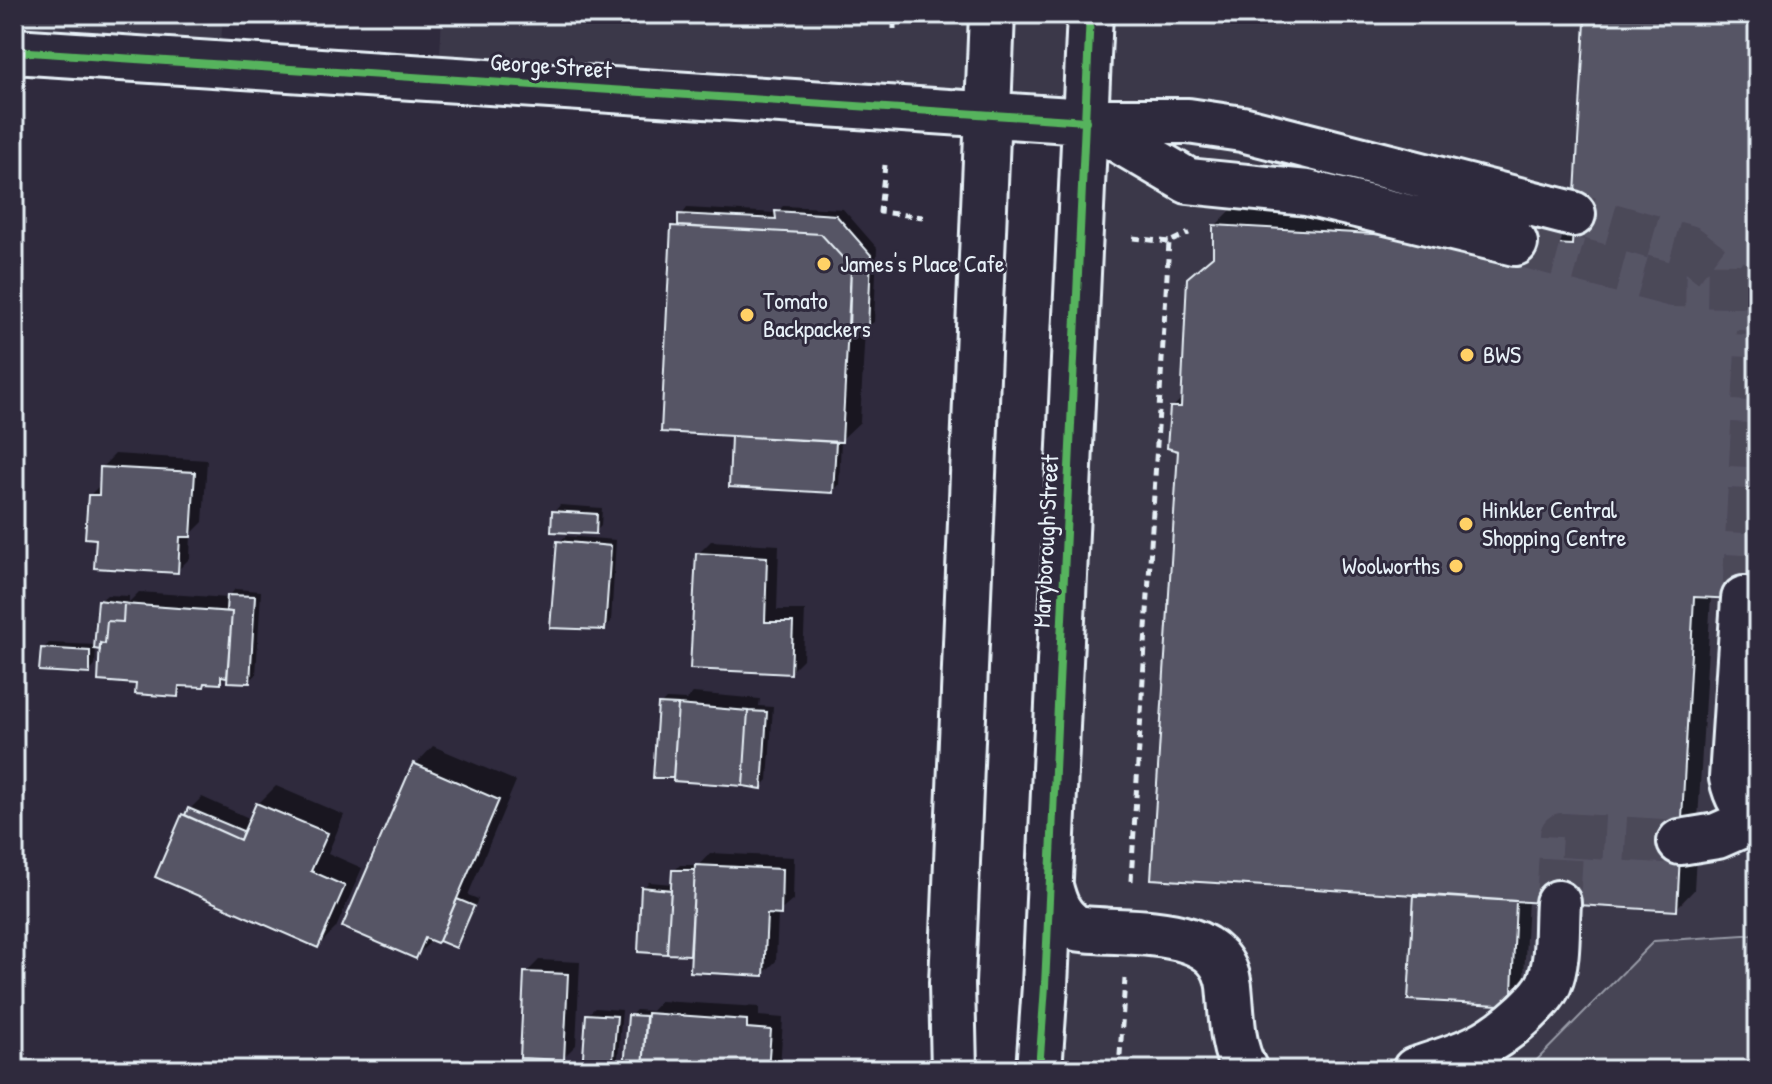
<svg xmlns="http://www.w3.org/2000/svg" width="1772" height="1084" font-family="'Patrick Hand',sans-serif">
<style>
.built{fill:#3b3749}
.green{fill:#464455;stroke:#979aa6;stroke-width:2}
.shadow{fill:#0007}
.building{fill:#575565;stroke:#e8f1f8;stroke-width:2}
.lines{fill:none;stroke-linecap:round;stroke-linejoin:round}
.minor-tunnel{stroke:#4b4859;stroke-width:44;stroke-dasharray:44 22;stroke-linecap:butt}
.minor-casing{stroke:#e8f1f8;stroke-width:50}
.path{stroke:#e8f1f8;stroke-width:5;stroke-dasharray:8 6;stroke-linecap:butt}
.minor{stroke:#2f2a3d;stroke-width:44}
.cycleway-casing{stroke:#2f2a3d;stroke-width:13}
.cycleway{stroke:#56b35d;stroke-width:8}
.poi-dot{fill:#ffd166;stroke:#2f2a3d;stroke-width:3}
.labels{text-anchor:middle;stroke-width:6;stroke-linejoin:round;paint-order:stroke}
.street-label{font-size:24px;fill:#e8f1f8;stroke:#2f2a3d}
.poi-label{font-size:24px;fill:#e8f1f8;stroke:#2f2a3d;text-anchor:start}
</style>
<rect width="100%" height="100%" fill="#2f2a3d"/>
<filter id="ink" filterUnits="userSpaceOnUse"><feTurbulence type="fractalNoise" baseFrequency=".0125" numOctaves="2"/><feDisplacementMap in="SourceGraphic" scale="16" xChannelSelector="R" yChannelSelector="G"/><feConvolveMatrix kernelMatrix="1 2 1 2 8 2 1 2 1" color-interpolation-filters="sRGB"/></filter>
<g filter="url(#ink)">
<path class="built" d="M 14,14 L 223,14 L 220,59 L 14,47 Z
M 442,14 L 1758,14 L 1758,934 L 1654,942 L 1527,1070 L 1031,1070 L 1081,115 L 439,73 Z"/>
<path class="green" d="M 1758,934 L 1758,1070 L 1527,1070 L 1654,941 Z"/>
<path class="shadow" d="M 1472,14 L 1758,14 L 1711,596 L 1694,890 L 1676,909 L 1528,900 L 1524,977 L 1499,1003 L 1416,893 L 1180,449 L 1172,408 L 1183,397 L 1189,279 L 1215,254 L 1215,226 L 1233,208 L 1575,227 L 1587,20 Z
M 783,206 L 843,209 L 877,248 L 874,322 L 865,328 L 860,422 L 841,440 L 839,485 L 833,491 L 732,485 L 734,434 L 673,227 L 687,208 L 776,213 Z
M 115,454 L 207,460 L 203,522 L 191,534 L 190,558 L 177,571 L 98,538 L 90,495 L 101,484 L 102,467 Z
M 560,505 L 602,508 L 601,526 L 595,532 L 554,512 Z
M 566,536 L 616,540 L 611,622 L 604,628 L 559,542 Z
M 711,541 L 779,545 L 777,610 L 805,610 L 803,659 L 790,672 L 698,554 Z
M 235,589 L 261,591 L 256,675 L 249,681 L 230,672 L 220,682 L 208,681 L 203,685 L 188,684 L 177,695 L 138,682 L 102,648 L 96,648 L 95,666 L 89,672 L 43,649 L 49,643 L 97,645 L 100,601 L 107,595 L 129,596 L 129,602 L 139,592 L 228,598 Z
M 693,693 L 760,699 L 759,706 L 773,707 L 768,780 L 762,786 L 675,773 L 672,776 L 660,705 L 666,699 L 686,700 Z
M 433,746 L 516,781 L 468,895 L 478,899 L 461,939 L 455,945 L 439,939 L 433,939 L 415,957 L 415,765 Z
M 276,786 L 344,815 L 328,853 L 362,868 L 336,928 L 318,946 L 184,815 L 202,797 L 251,819 L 258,804 Z
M 710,853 L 794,857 L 793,900 L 778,913 L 776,961 L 763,974 L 692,953 L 640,950 L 643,888 L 649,882 L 673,884 L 674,871 L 680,865 L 699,865 Z
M 539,960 L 580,962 L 576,1045 L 563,1058 L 526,973 Z
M 661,1001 L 759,1007 L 759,1016 L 783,1018 L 780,1070 L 626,1070 L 630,1016 L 636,1010 L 652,1011 Z
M 595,1008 L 622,1010 L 617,1070 L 584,1070 L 588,1014 Z"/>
<path class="building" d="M 1460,14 L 1758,14 L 1758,600 L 1694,597 L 1677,911 L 1151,879 L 1178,451 L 1167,448 L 1170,407 L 1181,407 L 1187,278 L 1213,256 L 1213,225 L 1572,245 L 1585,22 Z
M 775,211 L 836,215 L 871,255 L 868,330 L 849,329 L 851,267 L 821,234 L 678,226 L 678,214 L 776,219 Z
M 671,226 L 821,234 L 851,267 L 842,442 L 661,432 Z
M 731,436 L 836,442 L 833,493 L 729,487 Z
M 100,467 L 195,472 L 191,537 L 180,537 L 178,573 L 94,568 L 96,539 L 85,538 L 88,495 L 99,495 Z
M 552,511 L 597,514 L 596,534 L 551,532 Z
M 557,541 L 611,546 L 605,630 L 550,628 Z
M 696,553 L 767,557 L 765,622 L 793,622 L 791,674 L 690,669 Z
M 227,595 L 255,596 L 250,683 L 227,682 L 232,612 L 226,611 Z
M 98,600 L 130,604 L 124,604 L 123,622 L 107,621 L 105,644 L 100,643 L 100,650 L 94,649 Z
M 124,604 L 232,612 L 227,677 L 221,676 L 221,684 L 205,683 L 204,687 L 179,686 L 178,697 L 135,694 L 136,684 L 98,681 L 100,643 L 105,644 L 107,621 L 123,622 Z
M 41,648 L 90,651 L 90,674 L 39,671 Z
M 658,704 L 678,705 L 673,778 L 653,778 Z
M 678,705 L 748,711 L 743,786 L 673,781 Z
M 748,711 L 767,712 L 762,789 L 743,786 Z
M 413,763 L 499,800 L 439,941 L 437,943 L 425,938 L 416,959 L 342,927 Z
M 256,803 L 328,833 L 311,871 L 345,886 L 318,948 L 155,877 L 182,814 L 240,840 Z
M 188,808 L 243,831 L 240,840 L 185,815 Z
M 695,865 L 782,869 L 781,915 L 767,914 L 764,976 L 690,972 Z
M 672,870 L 695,870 L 690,955 L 667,954 Z
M 641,887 L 671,890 L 667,954 L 638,952 Z
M 1414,894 L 1516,901 L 1512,992 L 1499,1005 L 1408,1000 Z
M 457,899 L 474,906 L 456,948 L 439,941 Z
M 524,972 L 568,974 L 564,1060 L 520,1058 Z
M 647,1013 L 747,1020 L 747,1028 L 771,1030 L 768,1070 L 643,1070 Z
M 586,1014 L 617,1016 L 612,1070 L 582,1070 Z
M 628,1015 L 646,1016 L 643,1070 L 624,1070 Z"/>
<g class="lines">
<path class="minor-tunnel" d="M 1515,243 L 1673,285 L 1739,286 L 1688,247 L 1573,214
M 1744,599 L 1758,331
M 1558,903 L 1562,835 L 1680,842"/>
<defs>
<path id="minor" d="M 14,51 L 1086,121 L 1188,121 L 1242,129 L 1573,214
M 1086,121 L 1188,181 L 1307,193 L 1515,243
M 1744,599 L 1732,778 C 1736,797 1742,806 1756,818
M 1680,842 L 1717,836 L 1758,818
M 1050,886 C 1055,905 1059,916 1076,928 C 1123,936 1221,920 1229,986 C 1232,1013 1231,1046 1245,1070
M 954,1070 L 952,983 L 992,14
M 1039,1070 L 1045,986 L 1090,14
M 1415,1070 C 1464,1054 1486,1049 1525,1013 C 1534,1004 1544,995 1549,984 C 1559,960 1556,928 1558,903"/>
</defs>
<use href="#minor" class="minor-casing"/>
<path class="path" d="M 894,29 L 894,14
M 885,165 L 880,212 L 923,217
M 1133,238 L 1169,242
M 1131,881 L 1169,242 L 1189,233
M 1119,1070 L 1125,979"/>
<use href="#minor" class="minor"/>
<defs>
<path id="cycleway" d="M 14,51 L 1086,121
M 1039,1070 L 1045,986 L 1090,14"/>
</defs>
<use href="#cycleway" class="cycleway-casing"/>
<use href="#cycleway" class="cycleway"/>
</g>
</g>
<g class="poi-dot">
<circle cx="824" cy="264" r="8"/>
<circle cx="747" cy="315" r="8"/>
<circle cx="1467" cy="355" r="8"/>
<circle cx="1466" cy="524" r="8"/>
<circle cx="1456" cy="566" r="8"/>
</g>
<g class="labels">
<g class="street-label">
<text transform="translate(551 66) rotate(4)" y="8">George Street</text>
<text transform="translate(1046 541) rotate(-87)" y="8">Maryborough Street</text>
</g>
<g class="poi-label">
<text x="840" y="272">James's Place Cafe</text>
<text x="763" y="309">Tomato<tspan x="763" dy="28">Backpackers</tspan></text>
<text x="1483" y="363">BWS</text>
<text x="1482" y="518">Hinkler Central<tspan x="1482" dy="28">Shopping Centre</tspan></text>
<text x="1440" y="574" text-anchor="end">Woolworths</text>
</g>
</g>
<rect width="1772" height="1084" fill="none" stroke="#2f2a3d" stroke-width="48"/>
<rect x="24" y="24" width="1724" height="1036" fill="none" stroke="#e8f1f8" stroke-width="3" filter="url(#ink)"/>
</svg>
